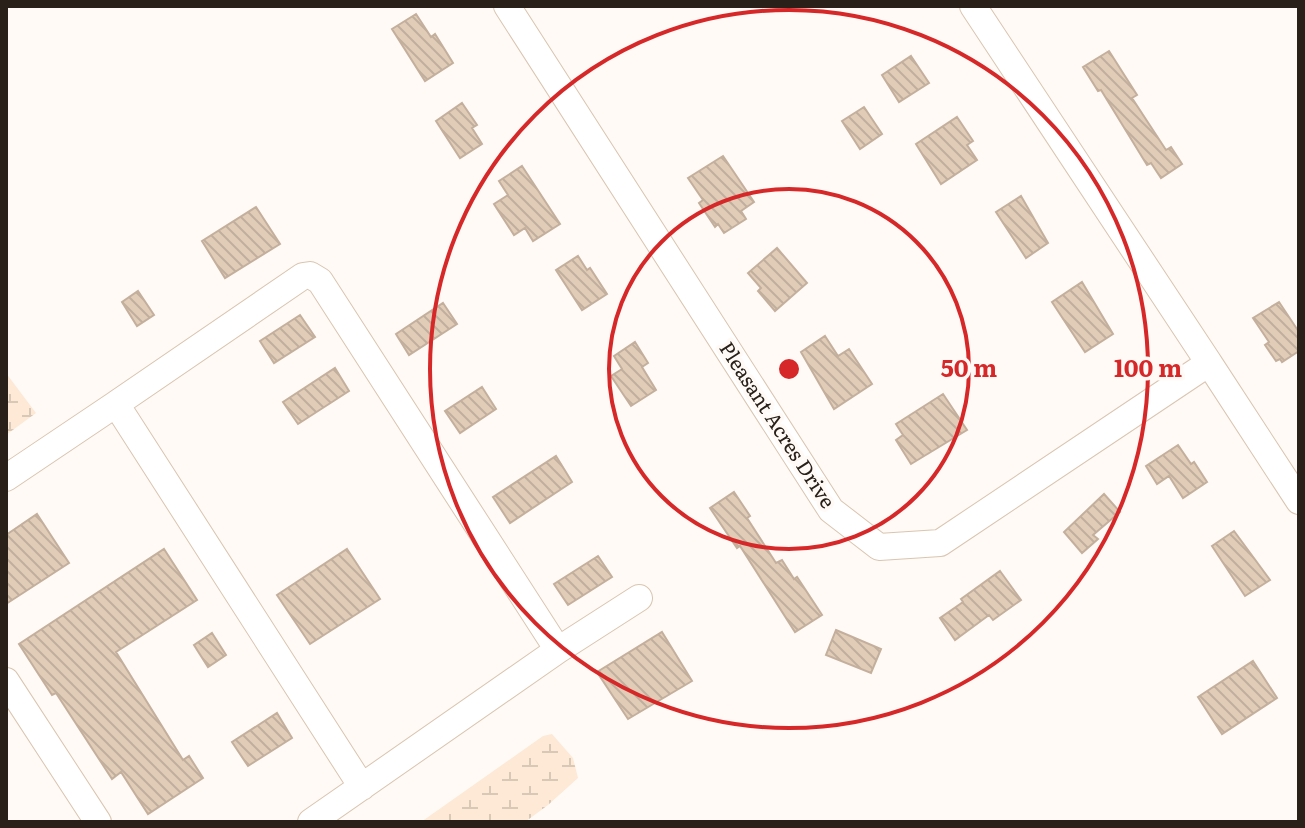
<svg xmlns="http://www.w3.org/2000/svg" width="1305" height="828" font-family="Literata,serif">
<style>
.wetland{fill:url(#wetland-marsh)}
.building{fill:url(#building-back-hatch);stroke:#c4af9c;stroke-width:2}
.lines{fill:none;stroke-linecap:round;stroke-linejoin:round}
.minor-casing{stroke:#dac5b0;stroke-width:28}
.minor{stroke:#fff;stroke-width:26}
.ring{fill:none;stroke:#d62828;stroke-width:4}
.labels{text-anchor:middle;stroke-width:7;stroke-linejoin:round;paint-order:stroke}
.street-label{font-size:20px;fill:#282019;stroke:#fffaf6}
.centre{fill:#d62828;stroke:#fffaf6;stroke-width:4}
.ring-label{font-size:24px;text-anchor:middle;font-weight:bold;fill:#d62828;stroke:#fffaf6;stroke-width:7;stroke-linejoin:round;paint-order:stroke}
</style>
<defs>
<pattern id="wetland-marsh" width="20" height="14" patternUnits="userSpaceOnUse" patternTransform="scale(2)"><rect width="20" height="14" fill="#fde9d5"/><path d="M1 5h8M5 5V1M11 12h8M15 12V8" fill="none" stroke="#d9c8b6"/></pattern>
<pattern id="building-back-hatch" width="6" height="6" patternUnits="userSpaceOnUse" patternTransform="scale(2)"><rect width="6" height="6" fill="#e1ccb8"/><path d="M-1 5l2 2M0 0l6 6M5-1l2 2" fill="none" stroke="#c1af9e"/></pattern>
</defs>
<rect width="100%" height="100%" fill="#fffaf6"/>
<path class="wetland" d="M 6,373 L 36,413 L 6,435 Z
M 552,734 L 573,758 L 578,778 L 548,805 L 525,822 L 421,822 L 543,736 Z"/>
<path class="building" d="M 416,14 L 431,37 L 435,34 L 453,63 L 425,81 L 392,29 Z
M 1109,51 L 1137,95 L 1132,98 L 1166,150 L 1171,147 L 1182,164 L 1161,178 L 1151,163 L 1147,165 L 1101,90 L 1098,91 L 1083,67 Z
M 911,56 L 929,83 L 899,102 L 882,75 Z
M 462,103 L 477,125 L 472,128 L 482,144 L 460,158 L 436,121 Z
M 864,107 L 882,134 L 860,149 L 842,121 Z
M 957,117 L 973,141 L 967,145 L 977,160 L 941,184 L 916,144 Z
M 723,156 L 754,202 L 741,211 L 746,219 L 724,233 L 718,224 L 715,227 L 699,203 L 703,200 L 688,178 Z
M 522,166 L 560,224 L 533,241 L 525,228 L 514,235 L 494,204 L 508,195 L 499,181 Z
M 1021,196 L 1048,243 L 1026,258 L 996,212 Z
M 256,207 L 280,244 L 225,278 L 202,241 Z
M 777,248 L 807,283 L 775,311 L 758,291 L 761,288 L 748,273 Z
M 578,256 L 587,270 L 590,268 L 607,294 L 582,310 L 556,270 Z
M 1082,282 L 1113,334 L 1085,352 L 1052,302 Z
M 138,291 L 154,315 L 137,326 L 122,302 Z
M 1279,302 L 1299,332 L 1299,351 L 1282,362 L 1280,359 L 1276,361 L 1265,345 L 1269,342 L 1253,318 Z
M 443,303 L 457,324 L 409,355 L 396,334 Z
M 300,315 L 315,337 L 274,363 L 260,341 Z
M 825,336 L 838,356 L 849,349 L 872,384 L 834,409 L 801,352 Z
M 635,342 L 648,363 L 642,367 L 656,390 L 631,406 L 611,376 L 622,369 L 614,356 Z
M 335,368 L 349,391 L 298,424 L 283,402 Z
M 482,387 L 496,409 L 460,433 L 445,411 Z
M 943,394 L 967,430 L 911,464 L 896,440 L 903,435 L 896,424 Z
M 1178,445 L 1191,464 L 1194,462 L 1207,482 L 1183,498 L 1169,476 L 1157,484 L 1146,466 Z
M 556,456 L 572,482 L 510,523 L 493,497 Z
M 734,492 L 750,516 L 747,518 L 776,563 L 782,560 L 794,579 L 797,577 L 822,615 L 795,632 L 740,546 L 737,548 L 710,508 Z
M 1104,494 L 1120,512 L 1093,535 L 1098,539 L 1082,553 L 1064,532 Z
M 37,514 L 69,563 L 6,604 L 6,535 Z
M 1234,531 L 1270,580 L 1245,596 L 1212,546 Z
M 164,549 L 197,600 L 116,652 L 183,760 L 189,756 L 203,778 L 148,814 L 121,772 L 112,779 L 56,693 L 52,695 L 19,644 Z
M 347,549 L 380,599 L 310,644 L 277,595 Z
M 598,556 L 612,577 L 568,605 L 554,584 Z
M 1000,571 L 1021,600 L 993,620 L 989,615 L 955,640 L 940,618 L 963,602 L 961,599 Z
M 836,630 L 881,649 L 871,673 L 826,655 Z
M 662,632 L 692,681 L 628,719 L 597,672 Z
M 212,633 L 226,655 L 208,667 L 194,645 Z
M 1253,661 L 1277,698 L 1222,734 L 1198,697 Z
M 277,713 L 292,738 L 248,766 L 232,742 Z"/>
<g class="lines">
<defs>
<path id="minor" d="M 507,6 L 831,510 L 879,547 L 940,543 L 1209,363 L 973,6
M 1209,363 L 1299,501
M 6,478 L 116,404
M 6,681 L 98,822
M 362,787 L 116,404 L 303,276 L 310,275 L 320,281 L 558,650
M 311,822 L 558,650 L 639,598"/>
</defs>
<use href="#minor" class="minor-casing"/>
<use href="#minor" class="minor"/>
</g>
<g class="ring">
<circle cx="789" cy="369" r="180"/>
<circle cx="789" cy="369" r="359"/>
</g>
<g class="labels">
<g class="street-label">
<text transform="translate(777 425) rotate(57)" y="7">Pleasant Acres Drive</text>
</g>
</g>
<circle cx="789" cy="369" r="12" class="centre"/>
<g class="ring-label">
<text x="969" y="377">50 m</text>
<text x="1148" y="377">100 m</text>
</g>
<rect width="1305" height="828" fill="none" stroke="#282019" stroke-width="16"/>
</svg>
